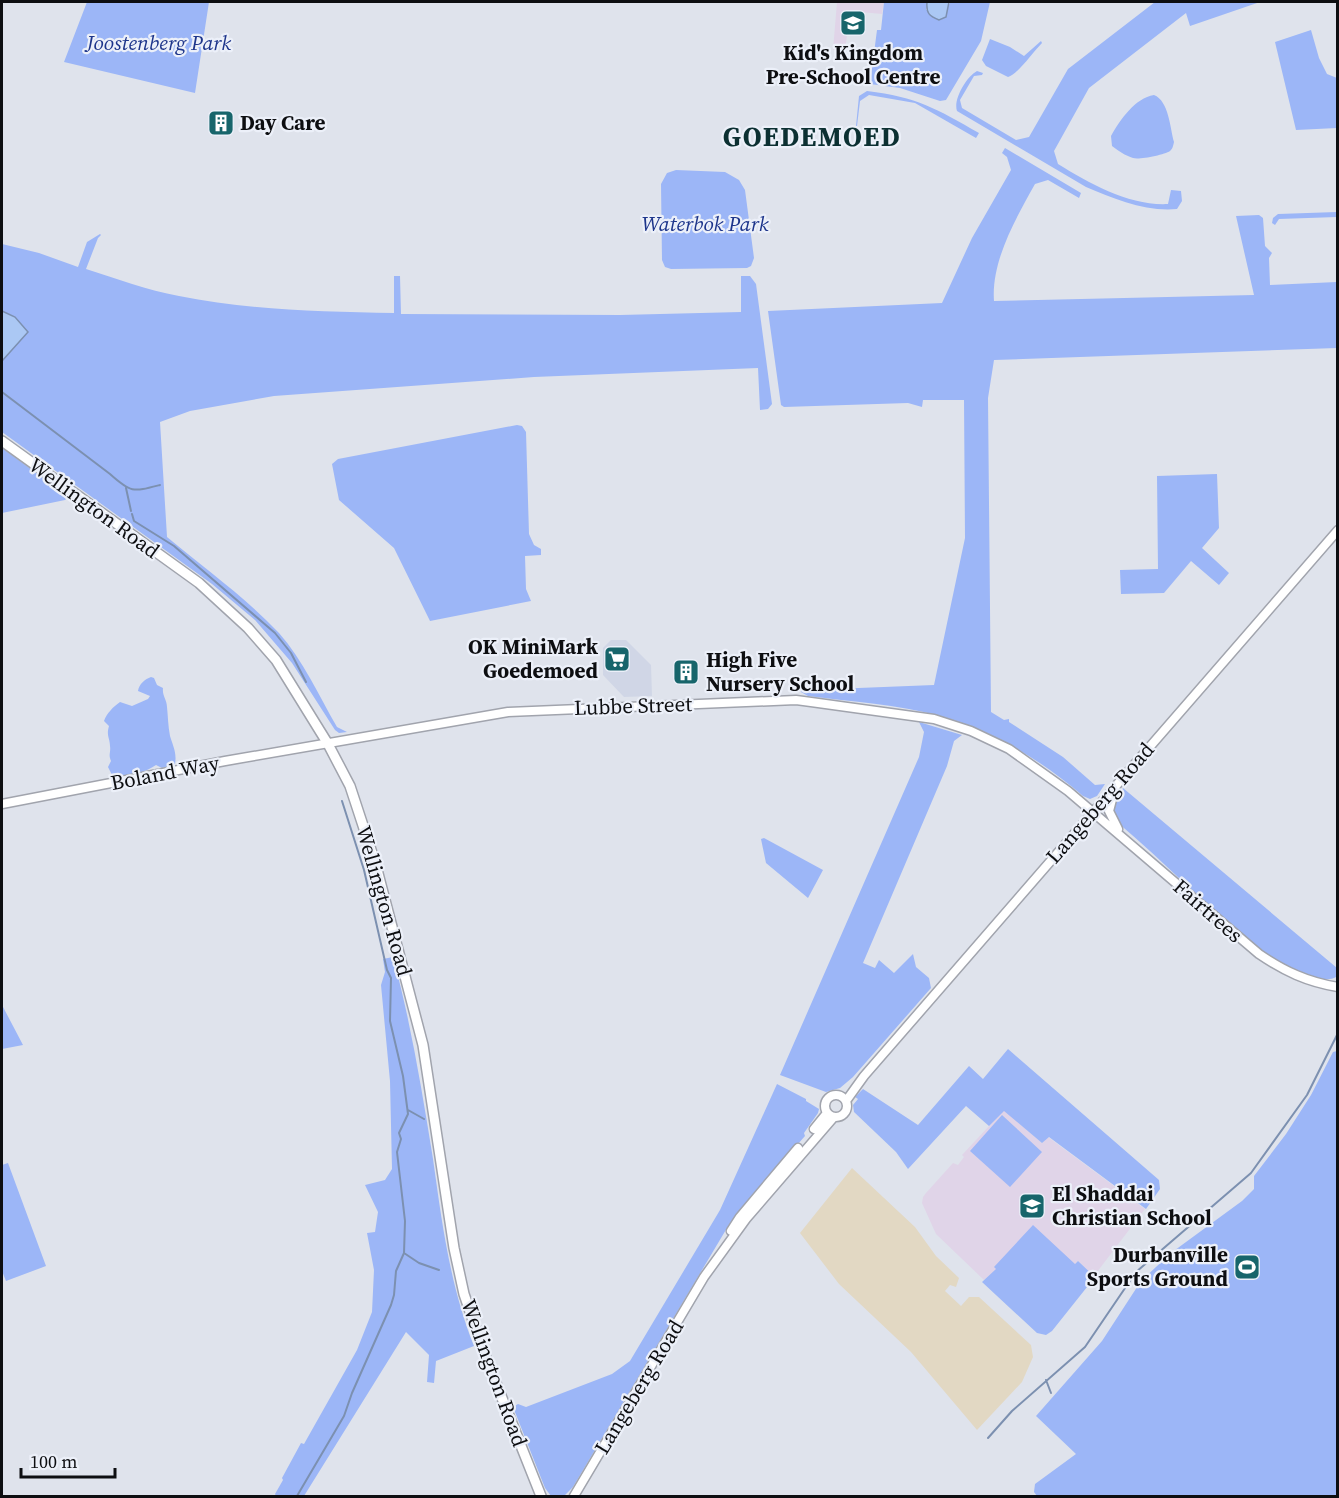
<svg xmlns="http://www.w3.org/2000/svg" width="1339" height="1498" font-family="'Source Serif 4',serif">
<style>
.built{fill:#d0d6e6}
.industrial{fill:#e2d8c3}
.education{fill:#e0d4e8}
.green{fill:#9cb6f7}
.water{fill:#abc8f4;stroke:#7c90b0;stroke-width:1.5}
.lines{fill:none;stroke-linecap:round;stroke-linejoin:round}
.stream{stroke:#7c90b0;stroke-width:2}
.secondary-casing{stroke:#a1a4ad;stroke-width:11}
.primary-casing{stroke:#a1a4ad;stroke-width:12}
.secondary{stroke:#fff;stroke-width:8}
.primary{stroke:#fff;stroke-width:9}
.labels{text-anchor:middle;stroke-width:4.5;stroke-linejoin:round;paint-order:stroke}
.park-label{font-size:21px;font-style:italic;fill:#1d358b;stroke:#ecf0f9}
.poi-label{font-size:21px;font-weight:bold;fill:#0d0e11;stroke:#ecf0f9;text-anchor:start}
.street-label{font-size:21px;fill:#0d0e11;stroke:#ecf0f9}
.district-label{font-size:27px;font-weight:bold;letter-spacing:1.5px;fill:#0c3032;stroke:#ecf0f9}
</style>
<rect width="100%" height="100%" fill="#dfe3ec"/>
<path class="built" d="M 611,640 L 626,640 L 651,665 L 652,696 L 624,697 L 603,675 L 603,648 Z"/>
<path class="industrial" d="M 852,1168 L 915,1227 L 936,1256 L 959,1278 L 956,1287 L 950,1285 L 945,1291 L 961,1306 L 969,1297 L 979,1297 L 1031,1345 L 1033,1357 L 1022,1382 L 977,1430 L 911,1352 L 839,1284 L 800,1233 Z"/>
<path class="education" d="M 837,2 L 884,2 L 882,14 L 850,11 L 845,51 L 833,50 Z
M 1004,1110 L 1042,1143 L 1048,1137 L 1145,1209 L 1094,1276 L 1078,1261 L 1036,1306 L 997,1269 L 984,1280 L 936,1234 L 922,1203 L 923,1197 L 926,1193 L 953,1163 L 958,1165 L 964,1157 L 962,1155 Z"/>
<path class="green" d="M 87,2 L 209,2 L 195,93 L 64,62 Z
M 884,2 L 927,2 L 926,10 L 950,4 L 949,2 L 990,2 L 981,41 L 946,100 L 940,101 L 900,88 L 870,84 L 877,30 L 881,30 Z
M 1155,2 L 1260,2 L 1190,26 L 1186,13 L 1089,88 L 1054,151 L 1058,164 C 1090,184 1130,206 1168,204 L 1171,190 L 1181,191 L 1182,201 L 1177,209 C 1146,212 1114,199 1086,187 L 957,111 C 953,100 966,77 977,71 L 983,73 L 982,75 L 974,76 L 960,100 L 962,108 L 1016,140 L 1029,137 L 1068,69 Z
M 1311,30 L 1319,58 L 1327,74 L 1337,78 L 1337,128 L 1296,130 L 1275,42 Z
M 990,39 L 1010,47 L 1024,56 L 1041,41 L 1042,43 C 1033,52 1018,74 1008,77 L 986,66 L 982,60 Z
M 867,91 C 917,97 937,109 979,133 L 976,138 L 915,103 L 869,95 L 860,101 L 857,126 L 856,126 L 859,96 Z
M 1154,95 C 1169,101 1170,128 1174,142 C 1173,146 1173,148 1170,151 C 1164,155 1139,160 1133,158 C 1126,156 1117,150 1112,146 L 1111,136 C 1120,120 1135,98 1154,95 Z
M 1005,148 L 1081,193 L 1079,198 L 1048,180 L 1035,184 C 1016,218 991,261 994,301 L 1254,295 L 1236,216 L 1259,215 L 1263,218 L 1265,246 L 1272,253 L 1269,258 L 1270,285 L 1337,282 L 1337,348 L 994,360 L 988,398 L 991,712 L 1004,720 L 1009,719 L 1009,722 L 1063,757 L 1095,785 L 1105,784 L 1097,796 L 1090,799 L 1083,796 C 1042,761 993,730 940,716 C 897,704 852,702 808,696 L 801,692 L 799,685 L 802,684 L 808,690 L 934,685 L 965,538 L 964,400 L 923,400 L 922,407 L 908,403 L 784,407 L 781,405 L 768,311 L 942,303 L 972,238 L 1011,170 L 1007,157 L 1002,153 Z
M 676,170 L 725,172 L 739,180 L 745,190 L 754,258 L 751,266 L 747,268 L 671,269 L 665,267 L 662,260 L 661,184 L 667,173 Z
M 1337,212 L 1337,217 L 1279,219 L 1275,225 L 1272,223 L 1273,218 L 1278,214 Z
M 100,234 L 101,235 L 98,238 L 86,269 C 117,279 147,290 179,296 C 249,310 322,312 394,313 L 394,276 L 400,276 L 401,314 L 620,315 L 741,312 L 741,276 L 750,276 L 756,284 L 772,404 L 768,409 L 760,410 L 758,368 L 534,377 L 274,396 L 190,411 L 160,422 L 167,537 C 204,568 245,597 279,633 C 303,660 319,696 337,727 L 347,732 L 339,733 L 335,730 L 292,663 L 255,620 L 212,584 L 2,432 L 2,244 L 39,253 L 78,267 L 87,242 Z
M 517,425 L 522,426 L 526,432 L 529,534 L 534,545 L 541,549 L 541,555 L 525,556 L 526,589 L 531,601 L 430,621 L 394,548 L 339,500 L 332,464 L 338,459 Z
M 2,448 L 68,496 L 68,497 L 65,500 L 2,513 Z
M 1217,474 L 1219,528 L 1202,548 L 1229,573 L 1219,585 L 1191,561 L 1164,593 L 1121,594 L 1120,570 L 1158,569 L 1157,476 Z
M 151,677 L 154,678 L 157,685 L 163,688 C 162,696 167,700 167,707 C 168,716 168,726 170,736 C 173,746 177,753 175,764 L 162,768 L 156,765 C 145,773 125,777 112,775 L 108,767 L 111,761 C 108,754 111,753 110,746 C 110,738 106,736 109,726 L 104,721 C 107,713 113,707 120,702 L 132,706 L 148,699 L 150,696 L 138,691 C 139,684 145,679 151,677 Z
M 919,722 L 962,735 L 954,741 L 947,766 L 863,963 L 875,968 L 879,960 L 894,973 L 913,954 L 916,967 L 929,978 L 931,988 L 853,1077 L 840,1088 L 826,1092 L 780,1075 L 919,757 L 924,732 Z
M 1123,788 L 1337,968 L 1336,977 C 1320,987 1275,961 1261,950 C 1210,911 1166,863 1117,822 L 1113,809 Z
M 764,838 L 823,870 L 808,898 L 766,863 L 761,839 Z
M 393,957 C 411,1023 422,1091 433,1159 C 442,1223 450,1286 474,1346 L 436,1361 L 434,1383 L 427,1382 L 429,1355 L 406,1332 L 304,1496 L 276,1496 L 275,1494 L 283,1480 L 282,1478 L 301,1443 L 304,1444 L 357,1350 L 372,1312 L 374,1270 L 367,1233 L 375,1232 L 378,1212 L 365,1185 L 385,1180 L 392,1169 L 390,1081 L 381,985 L 385,972 L 383,959 Z
M 2,1005 L 23,1045 L 2,1049 Z
M 1008,1049 L 1159,1180 L 1160,1189 L 1146,1209 L 1049,1137 L 1042,1143 L 1004,1111 L 989,1126 L 966,1106 L 908,1169 L 896,1152 L 854,1112 L 853,1105 L 858,1099 L 855,1097 L 863,1089 L 918,1125 L 969,1066 L 983,1079 Z
M 1337,1051 L 1337,1496 L 1037,1496 L 1034,1492 L 1035,1484 L 1076,1454 L 1036,1416 L 1102,1341 L 1141,1281 L 1171,1253 L 1242,1201 L 1254,1189 L 1254,1176 L 1286,1134 L 1311,1095 L 1333,1052 Z
M 777,1084 L 806,1099 L 806,1101 L 819,1109 L 818,1113 L 804,1133 L 805,1136 L 743,1206 L 727,1228 L 573,1487 L 564,1496 L 551,1496 L 545,1488 L 513,1407 L 518,1404 L 526,1407 L 612,1374 L 630,1361 L 720,1210 Z
M 1002,1115 L 1042,1152 L 1010,1187 L 970,1151 Z
M 8,1163 L 46,1266 L 6,1281 L 2,1271 L 2,1165 Z
M 1033,1225 L 1075,1264 L 1078,1261 L 1095,1277 L 1052,1331 L 1046,1335 L 1037,1333 L 982,1282 L 996,1269 L 994,1267 Z"/>
<path class="water" d="M 927,2 L 949,2 L 946,17 L 939,20 C 929,16 926,13 927,2 Z
M 2,311 L 15,317 L 28,332 L 2,361 Z"/>
<g class="lines">
<path class="stream" d="M 2,392 L 110,474 C 131,493 133,492 160,485
M 126,488 L 131,511
M 132,514 L 134,521 L 174,546 L 275,633 L 291,653 L 306,682
M 408,1110 L 424,1119
M 404,1253 L 419,1263 L 439,1270
M 1046,1380 L 1051,1393
M 988,1438 L 1012,1411 L 1085,1347 L 1136,1272 L 1251,1173 L 1307,1095 L 1338,1033
M 297,1496 L 344,1416 L 352,1393 L 391,1305 L 394,1295 L 396,1271 L 404,1253 L 405,1221 L 397,1152 L 401,1139 L 399,1133 L 408,1114 L 403,1076 L 390,1021 L 391,978 L 387,970 L 364,870 L 342,801"/>
<defs>
<path id="secondary" d="M 1115,788 L 1109,811 L 1118,829
M 2,804 L 225,761 L 508,712 L 796,700 L 811,702 L 934,719 L 971,731 L 1009,749 L 1068,791 L 1259,954 C 1284,971 1307,982 1338,987
M825 1106a11 11 0 1 1 22 0a11 11 0 1 1-22 0Z
M 846,1101 L 864,1076 L 1338,530
M 814,1129 L 827,1113
M 731,1231 L 740,1217 L 798,1148
M 574,1496 L 704,1277 L 746,1219 L 834,1117"/>
<path id="primary" d="M 2,441 L 199,583 L 248,628 L 276,660 L 328,744 L 350,786 L 375,862 L 423,1045 L 454,1248 L 464,1294 L 486,1358 L 541,1496"/>
</defs>
<use href="#secondary" class="secondary-casing"/>
<use href="#primary" class="primary-casing"/>
<use href="#secondary" class="secondary"/>
<use href="#primary" class="primary"/>
</g>
<defs>
<symbol id="school-square" viewBox="-11 -11 22 22"><rect x="-9" y="-9" width="18" height="18" rx="4" fill="#17656b" stroke="#ecf0f9"/><path d="M0-5L7-2L0 1L-7-2ZM-4 1L0 2.5L4 1V4Q0 6-4 4Z" fill="#fff"/></symbol>
<symbol id="building-square" viewBox="-11 -11 22 22"><rect x="-9" y="-9" width="18" height="18" rx="4" fill="#17656b" stroke="#ecf0f9"/><path d="M-4-6H4V6H1V3H-1V6H-4ZM-2.5-4.3h1.7v1.8h-1.7ZM.8-4.3h1.7v1.8H.8ZM-2.5-1h1.7V.8h-1.7ZM.8-1h1.7V.8H.8Z" fill="#fff"/></symbol>
<symbol id="supermarket-square" viewBox="-11 -11 22 22"><rect x="-9" y="-9" width="18" height="18" rx="4" fill="#17656b" stroke="#ecf0f9"/><path d="M-6-5.5h2.5l.6 2H6L4.5 2H-2.5L-4.4-4H-6ZM-1.5 3.2a1.3 1.3 0 1 0 .1 0ZM3 3.2a1.3 1.3 0 1 0 .1 0Z" fill="#fff"/></symbol>
<symbol id="stadium-square" viewBox="-11 -11 22 22"><rect x="-9" y="-9" width="18" height="18" rx="4" fill="#17656b" stroke="#ecf0f9"/><path d="M0-5a6.5 5 0 1 0 0 10a6.5 5 0 1 0 0-10ZM-3.5-1.8h7v3.6h-7Z" fill="#fff"/></symbol>
</defs>
<g fill-rule="evenodd">
<use href="#school-square" x="838" y="8" width="30" height="30"/>
<use href="#building-square" x="206" y="108" width="30" height="30"/>
<use href="#supermarket-square" x="602" y="644" width="30" height="30"/>
<use href="#building-square" x="671" y="657" width="30" height="30"/>
<use href="#school-square" x="1017" y="1191" width="30" height="30"/>
<use href="#stadium-square" x="1232" y="1252" width="30" height="30"/>
</g>
<g class="labels">
<g class="park-label">
<text x="159" y="50">Joostenberg Park</text>
<text x="705" y="231">Waterbok Park</text>
</g>
<g class="poi-label">
<text x="853" y="60" text-anchor="middle">Kid's Kingdom<tspan x="853" dy="24">Pre-School Centre</tspan></text>
<text x="240" y="130">Day Care</text>
<text x="598" y="654" text-anchor="end">OK MiniMark<tspan x="598" dy="24">Goedemoed</tspan></text>
<text x="706" y="667">High Five<tspan x="706" dy="24">Nursery School</tspan></text>
<text x="1052" y="1201">El Shaddai<tspan x="1052" dy="24">Christian School</tspan></text>
<text x="1228" y="1262" text-anchor="end">Durbanville<tspan x="1228" dy="24">Sports Ground</tspan></text>
</g>
<g class="street-label">
<text transform="translate(94 508) rotate(36)" y="7">Wellington Road</text>
<text transform="translate(633 706) rotate(-2)" y="7">Lubbe Street</text>
<text transform="translate(165 773) rotate(-11)" y="7">Boland Way</text>
<text transform="translate(1100 803) rotate(-49)" y="7">Langeberg Road</text>
<text transform="translate(384 901) rotate(74)" y="7">Wellington Road</text>
<text transform="translate(1208 911) rotate(41)" y="7">Fairtrees</text>
<text transform="translate(494 1373) rotate(70)" y="7">Wellington Road</text>
<text transform="translate(639 1387) rotate(-59)" y="7">Langeberg Road</text>
</g>
<g class="district-label">
<text x="812" y="146">GOEDEMOED</text>
</g>
</g>
<rect width="1339" height="1498" fill="none" stroke="#0d0e11" stroke-width="6"/>
<path d="M21 1468v9h94v-9" fill="none" stroke="#0d0e11" stroke-width="3"/>
<text x="30" y="1468" font-size="18" fill="#0d0e11" stroke="#ecf0f9" stroke-width="4.5" paint-order="stroke">100 m</text>
</svg>
